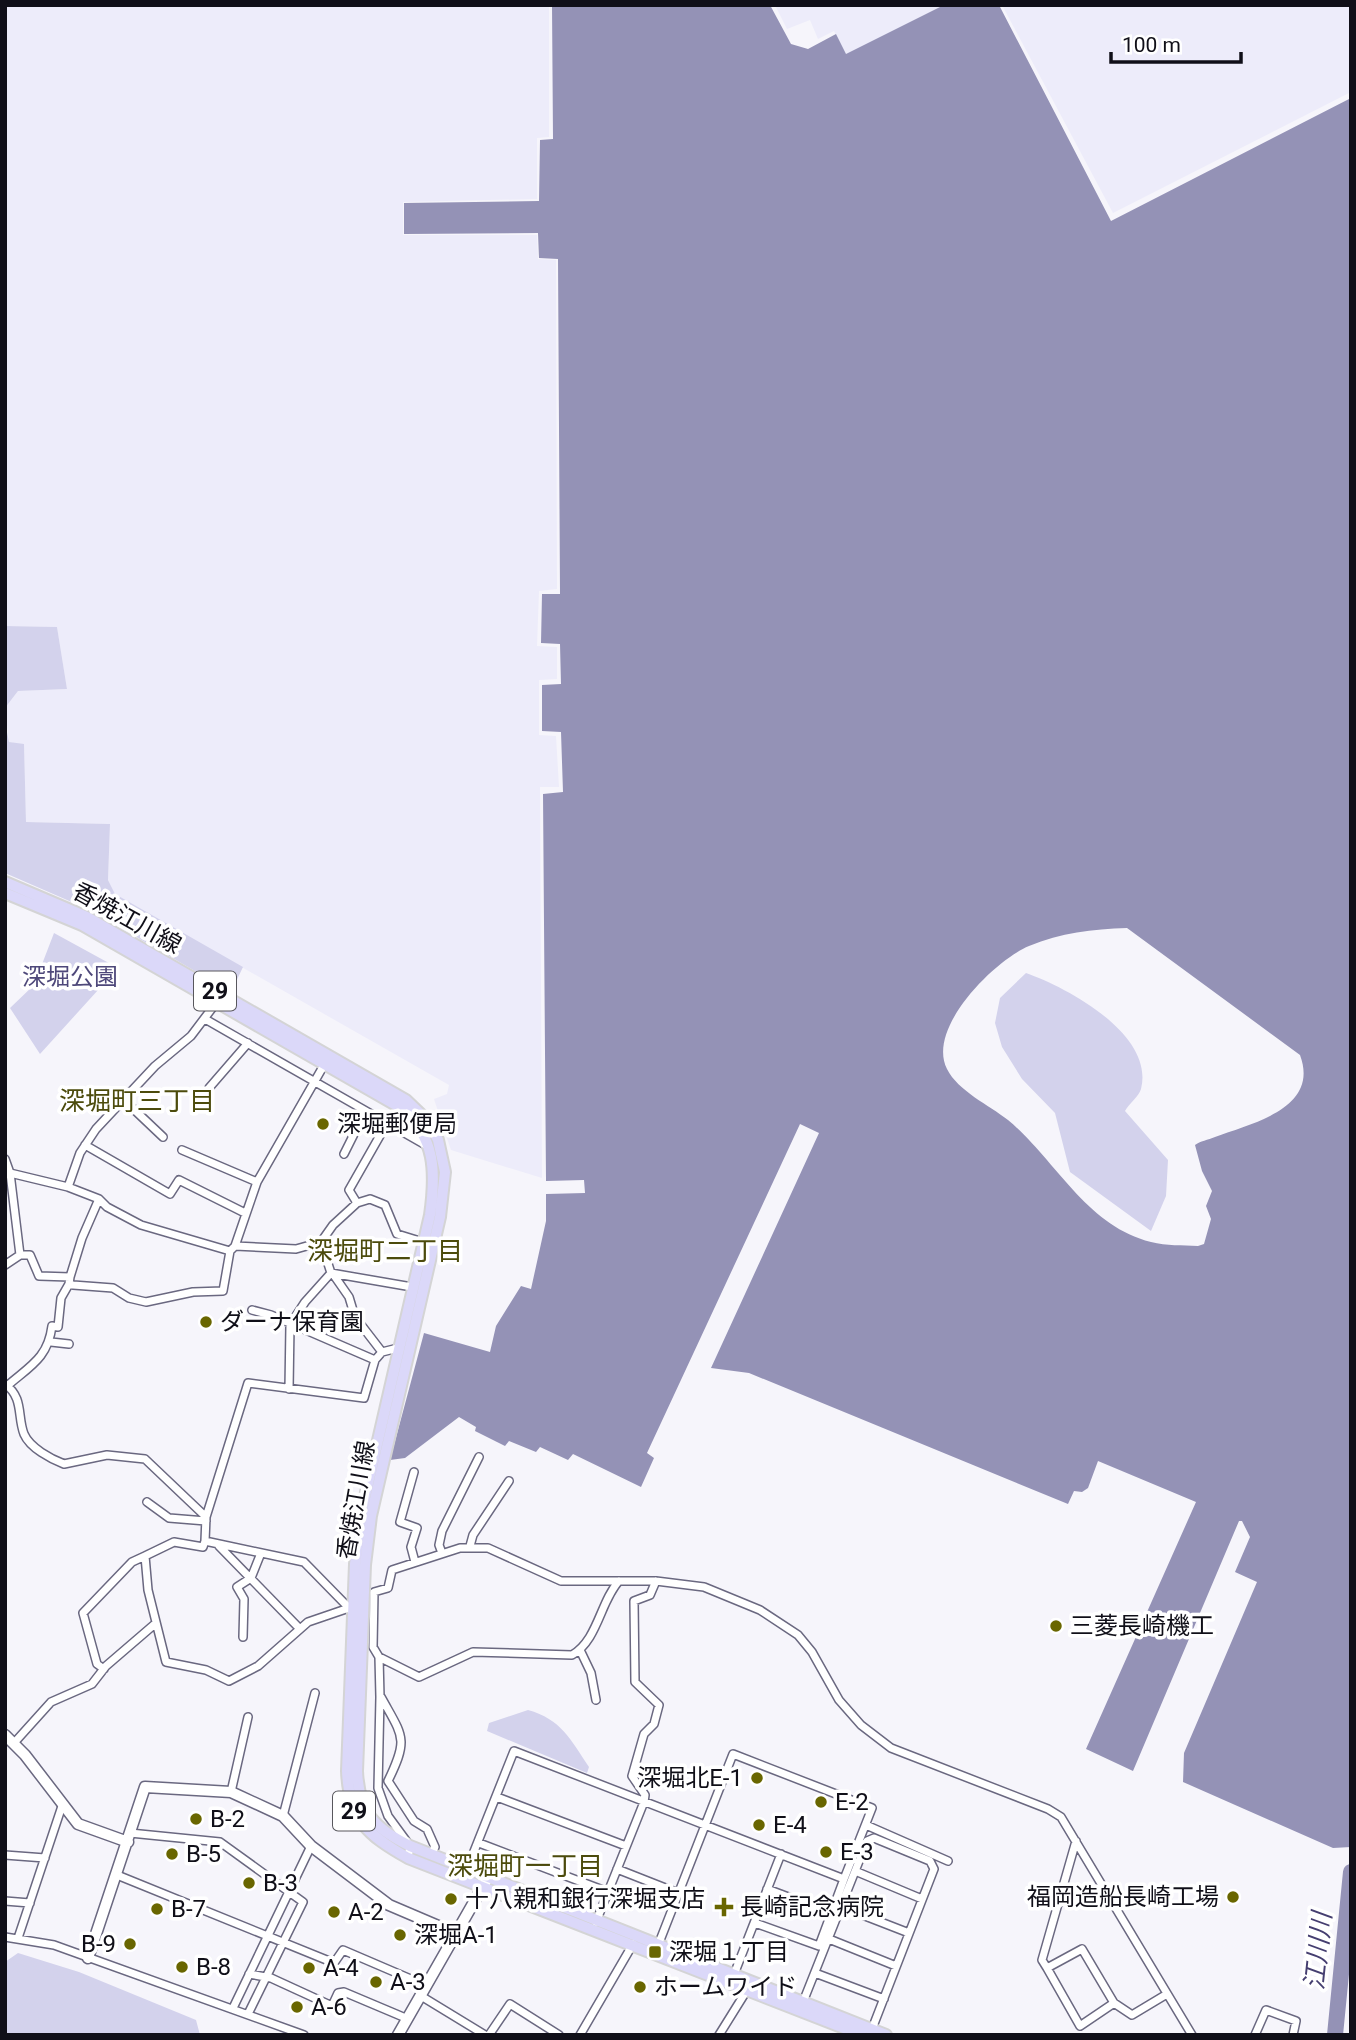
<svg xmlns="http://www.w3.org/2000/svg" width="1356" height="2040" font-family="Roboto,'Noto Sans JP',sans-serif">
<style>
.built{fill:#edecfa}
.green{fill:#d3d2ec}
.water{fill:#9492b6;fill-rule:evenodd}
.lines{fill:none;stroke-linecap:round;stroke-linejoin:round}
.river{stroke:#9492b6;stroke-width:16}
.street-casing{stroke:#6a6880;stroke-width:10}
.secondary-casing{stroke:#6a6880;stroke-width:13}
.primary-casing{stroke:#d4d4d5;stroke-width:14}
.street{stroke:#fff;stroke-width:7}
.secondary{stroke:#fff;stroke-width:10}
.primary{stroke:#dbd8f9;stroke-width:10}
.poi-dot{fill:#696600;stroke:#fff;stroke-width:2.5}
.labels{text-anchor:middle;stroke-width:7;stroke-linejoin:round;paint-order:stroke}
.shield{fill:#fff;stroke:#58575d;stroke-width:2}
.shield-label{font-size:23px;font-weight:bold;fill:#100f18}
.street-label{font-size:24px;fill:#100f18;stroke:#fff}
.park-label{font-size:24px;fill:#4e487a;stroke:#fff}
.poi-label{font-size:24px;fill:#100f18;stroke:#fff;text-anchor:start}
.neighbourhood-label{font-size:26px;fill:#4c4b0c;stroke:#fff}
.water-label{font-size:26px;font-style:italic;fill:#453e70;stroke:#fff}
</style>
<rect width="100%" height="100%" fill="#f6f5fb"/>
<path class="built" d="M 5,5 L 549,5 L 549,137 L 537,138 L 537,199 L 403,202 L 403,235 L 537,235 L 538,259 L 556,260 L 557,589 L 539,591 L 537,646 L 557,647 L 557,679 L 539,680 L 539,735 L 556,736 L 559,787 L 540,787 L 542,1178 L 451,1150 L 434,1099 L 447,1094 L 449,1085 L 115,895 L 108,880 L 110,824 L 26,822 L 24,745 L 9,742 L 5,708 L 18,691 L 67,689 L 57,627 L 5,626 Z
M 775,5 L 944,5 L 846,55 L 834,31 L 818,39 L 810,20 L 787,29 Z
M 1002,5 L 1351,5 L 1351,92 L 1113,213 Z"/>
<path class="green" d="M 5,626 L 57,627 L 67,689 L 18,691 L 5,708 Z
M 5,722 L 9,742 L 24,744 L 26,822 L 110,824 L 108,880 L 115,894 L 243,967 L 231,992 L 90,910 L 5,873 Z
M 54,933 L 118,968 L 40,1054 L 10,1008 L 34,985 Z
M 1026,973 C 1066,987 1155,1034 1141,1089 C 1139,1096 1129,1104 1125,1111 L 1168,1160 L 1166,1196 L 1151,1231 L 1070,1172 L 1055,1113 L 1022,1079 L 1002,1047 L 995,1023 L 1000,998 Z
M 528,1710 C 561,1719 571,1740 589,1767 L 587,1773 L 487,1731 L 489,1723 Z
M 18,1953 L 79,1972 L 196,2020 L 200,2035 L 5,2035 L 5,1962 Z"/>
<path class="water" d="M 552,5 L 770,5 L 791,44 L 808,49 L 836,34 L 846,54 L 944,5 L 999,5 L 1111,221 L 1351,98 L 1351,1847 L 1333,1848 L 1183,1782 L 1184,1753 L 1257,1582 L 1235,1572 L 1250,1537 L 1242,1521 L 1239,1521 L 1133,1771 L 1086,1749 L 1196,1502 L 1098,1461 L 1088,1488 L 1082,1492 L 1074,1491 L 1068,1504 L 749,1373 L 711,1368 L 819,1133 L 800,1124 L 647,1453 L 654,1458 L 641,1487 L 573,1454 L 568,1460 L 540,1447 L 536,1452 L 509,1441 L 505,1446 L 475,1431 L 476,1427 L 459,1417 L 405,1458 L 390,1460 L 424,1333 L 490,1352 L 496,1326 L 521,1286 L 531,1289 L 546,1221 L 546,1194 L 585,1193 L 584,1180 L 546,1181 L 543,794 L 563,792 L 561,732 L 542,731 L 542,685 L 561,684 L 560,644 L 541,643 L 542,594 L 560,594 L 558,259 L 539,258 L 538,233 L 404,234 L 404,203 L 539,201 L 540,140 L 553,139 ZM 1127,928 L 1300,1055 C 1320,1109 1252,1123 1215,1137 C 1208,1140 1200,1141 1195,1145 L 1202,1171 L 1212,1191 L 1206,1206 L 1211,1219 L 1204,1244 L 1198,1246 C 1182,1245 1167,1246 1151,1242 C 1086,1226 1056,1160 1008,1120 C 989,1105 958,1091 947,1069 C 926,1028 995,960 1029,946 C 1061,933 1092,929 1127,928 Z"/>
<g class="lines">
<path class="river" d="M 1335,2035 L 1351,1872"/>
<defs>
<path id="street" d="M 205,1019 L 429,1147
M 209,1088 L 248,1043
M 124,1100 L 163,1137
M 85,1145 L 170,1194 L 179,1180 L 245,1213
M 182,1150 L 257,1182
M 344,1154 L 365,1112
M 5,1159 L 10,1173 L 20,1255
M 10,1173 L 68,1187 L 99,1199 L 107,1207 L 141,1225 L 230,1251
M 68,1187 L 80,1153 L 96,1129 L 155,1066 L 191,1036 L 216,1003
M 357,1203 L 349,1190 L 386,1125
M 321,1242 L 331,1273
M 235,1246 L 296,1249 L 321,1242 L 333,1225 L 357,1203 L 370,1199 L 385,1205 L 397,1234 L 423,1242
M 5,1265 L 20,1255 L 30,1255 L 39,1276 L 70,1277 L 69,1284 L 73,1285 L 113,1288 L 129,1298 L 146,1302 L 193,1292 L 223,1291 L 230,1251 L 235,1246 L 257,1182 L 324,1065
M 331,1273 L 412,1287
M 333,1274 L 349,1297 L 355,1317 L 382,1352
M 70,1277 L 82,1238 L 99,1199
M 252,1310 L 271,1315 L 375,1360 L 382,1352 L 398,1348
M 51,1342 L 69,1344
M 5,1384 C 24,1398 17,1416 24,1434 C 30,1448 51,1459 64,1464 L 107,1455 L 145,1459 L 206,1517 L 205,1541
M 7,1386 C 30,1366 48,1358 52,1326 L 58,1327 L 61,1298 L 69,1284
M 289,1389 L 290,1325 L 305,1302 L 331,1273
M 414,1472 L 400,1522 L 417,1528 L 411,1547 L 415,1562
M 147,1502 L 169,1518 L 206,1521
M 206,1517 L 248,1383 L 364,1398 L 375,1360
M 219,1546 L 300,1629
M 470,1546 L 473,1535 L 509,1481
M 442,1553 L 439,1545 L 442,1531 L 479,1457
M 349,1608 L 308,1622 L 258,1666 L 229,1681 L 206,1670 L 166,1662 L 148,1590 L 145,1556 L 174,1542 L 203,1547 L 205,1541 L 304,1562 L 351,1610
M 243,1637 L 244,1599 L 237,1587 L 251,1578 L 261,1553
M 580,1650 L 591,1673 L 596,1700
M 379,1657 L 419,1677 L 473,1652 L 572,1655 C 598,1640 600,1602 619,1581
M 104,1669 L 97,1664 L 83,1613 L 132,1562 L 145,1556
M 381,1697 C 403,1737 409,1738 388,1781 L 414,1821 L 427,1829 L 435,1847 L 431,1855
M 14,1743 L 51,1702 L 92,1684 L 106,1666 L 156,1623
M 231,1792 L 248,1717
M 497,1797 L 626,1846
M 283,1816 L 315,1693
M 866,1825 L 948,1861
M 130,1833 L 220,1842 L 303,1902 L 248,2014
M 479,1843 L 608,1892
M 5,1855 L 45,1858
M 408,1858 L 410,1846 L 388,1816 L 378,1788 L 380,1697 L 379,1657 L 373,1647 L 374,1592 L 388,1588 L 392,1570 L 460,1548 L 488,1548 L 561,1581 L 656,1581 L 704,1587 L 760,1610 L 798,1635 L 812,1652 L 839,1700 L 861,1725 L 891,1748 L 1048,1809 L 1061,1817 L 1192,2035
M 617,1869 L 678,1893
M 855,1871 L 922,1899
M 117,1875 L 334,1963 L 343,1950 L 427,1986
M 463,1879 L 514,1751 L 844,1879 L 819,1946 L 755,1923
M 767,1889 L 831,1913
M 5,1901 L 30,1903
M 842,1907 L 909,1933
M 596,1922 L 644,1802 L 645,1795 L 632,1776 L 644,1734 L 654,1724 L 659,1705 L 635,1682 L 634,1601 L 650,1595 L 656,1581
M 5,1937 L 54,1945 L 304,2035
M 18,1938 L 62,1806
M 829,1939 L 896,1966
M 657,1948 L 733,1754 L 872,1808 L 844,1879
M 1047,1968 L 1042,1960 L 1076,1841
M 815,1973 L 884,1999
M 249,1974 L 271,1978 L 332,2006 L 338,1993 L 344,1992 L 408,2019
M 733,1977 L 781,1854
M 421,1996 L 485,2035
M 803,2002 L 867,1841 L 874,1838 L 930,1861 L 934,1869 L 872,2029
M 1114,2003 L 1080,2026 L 1047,1968 L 1082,1949 L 1114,2003 L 1132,2015 L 1167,1994
M 233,2008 L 311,1846
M 489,2035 L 510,2004 L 559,2035
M 580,2035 L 633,1944
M 719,2035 L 747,1990
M 1255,2035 L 1266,2010 L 1296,2021 L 1293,2035"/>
<path id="secondary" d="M 5,1735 L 25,1755 L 78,1824 L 128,1842
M 88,1958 L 145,1787 L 231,1792 L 283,1816 L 311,1846 L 389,1905 L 457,1934
M 398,2035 L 486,1881"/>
<path id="primary" d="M 5,882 L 87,917 L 406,1100 L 429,1122 L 438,1140 L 445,1172 L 440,1217 L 371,1516 L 365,1565 L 357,1771 C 359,1813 374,1828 410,1846 L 886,2035
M 5,893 L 82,925 L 401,1108 C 436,1137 436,1173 430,1215 L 361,1514 L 355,1564 L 347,1771 C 349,1819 367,1835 408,1858 L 862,2035"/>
</defs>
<use href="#street" class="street-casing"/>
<use href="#secondary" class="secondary-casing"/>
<use href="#primary" class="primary-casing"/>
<use href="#street" class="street"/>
<use href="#secondary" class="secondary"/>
<use href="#primary" class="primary"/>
</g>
<g class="poi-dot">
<circle cx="323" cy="1124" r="7"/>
<circle cx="206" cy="1322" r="7"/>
<circle cx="1056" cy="1626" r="7"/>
<circle cx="757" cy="1778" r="7"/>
<circle cx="821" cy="1802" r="7"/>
<circle cx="196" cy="1819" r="7"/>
<circle cx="759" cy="1825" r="7"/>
<circle cx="826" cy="1852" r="7"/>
<circle cx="172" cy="1854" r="7"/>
<circle cx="249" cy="1883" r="7"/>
<circle cx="1233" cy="1897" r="7"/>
<circle cx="451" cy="1899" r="7"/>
<path d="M720.5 1896.5h7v7h7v7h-7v7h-7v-7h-7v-7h7z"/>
<circle cx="157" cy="1909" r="7"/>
<circle cx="334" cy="1912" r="7"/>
<circle cx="400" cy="1935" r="7"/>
<circle cx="130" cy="1944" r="7"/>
<rect x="648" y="1945" width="14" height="14" rx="3.5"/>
<circle cx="182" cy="1967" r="7"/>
<circle cx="309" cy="1968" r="7"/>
<circle cx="376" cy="1982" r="7"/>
<circle cx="640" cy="1987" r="7"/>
<circle cx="297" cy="2007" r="7"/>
</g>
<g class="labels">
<g class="shield">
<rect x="194" y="971.5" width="42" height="39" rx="5"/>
<rect x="333" y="1791.5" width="42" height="39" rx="5"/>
</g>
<g class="shield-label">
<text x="215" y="999">29</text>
<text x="354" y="1819">29</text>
</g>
<g class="street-label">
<text transform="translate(127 918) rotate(29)" y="8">香焼江川線</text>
<text transform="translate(356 1500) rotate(-80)" y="8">香焼江川線</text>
</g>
<g class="park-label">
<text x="70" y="985">深堀公園</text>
</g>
<g class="poi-label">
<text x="337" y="1132">深堀郵便局</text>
<text x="220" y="1330">ダーナ保育園</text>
<text x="1070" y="1634">三菱長崎機工</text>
<text x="743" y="1786" text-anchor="end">深堀北E-1</text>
<text x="835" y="1810">E-2</text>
<text x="210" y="1827">B-2</text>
<text x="773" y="1833">E-4</text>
<text x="840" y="1860">E-3</text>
<text x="186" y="1862">B-5</text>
<text x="263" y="1891">B-3</text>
<text x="1219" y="1905" text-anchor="end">福岡造船長崎工場</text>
<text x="465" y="1907">十八親和銀行深堀支店</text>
<text x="740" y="1915">長崎記念病院</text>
<text x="171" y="1917">B-7</text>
<text x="348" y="1920">A-2</text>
<text x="414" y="1943">深堀A-1</text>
<text x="116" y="1952" text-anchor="end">B-9</text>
<text x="669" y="1960">深堀１丁目</text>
<text x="196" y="1975">B-8</text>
<text x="323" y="1976">A-4</text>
<text x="390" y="1990">A-3</text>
<text x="654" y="1995">ホームワイド</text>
<text x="311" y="2015">A-6</text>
</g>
<g class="neighbourhood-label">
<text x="137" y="1110">深堀町三丁目</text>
<text x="385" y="1260">深堀町二丁目</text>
<text x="525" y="1875">深堀町一丁目</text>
</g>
<g class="water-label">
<text transform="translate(1318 1951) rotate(-84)" y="9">江川川</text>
</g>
</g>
<rect width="1356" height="2040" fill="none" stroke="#100f18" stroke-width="14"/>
<path d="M1111 52v10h130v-10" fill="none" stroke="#100f18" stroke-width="3.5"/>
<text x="1122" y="52" font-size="21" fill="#100f18" stroke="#ffffff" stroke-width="5" paint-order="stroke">100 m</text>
</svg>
